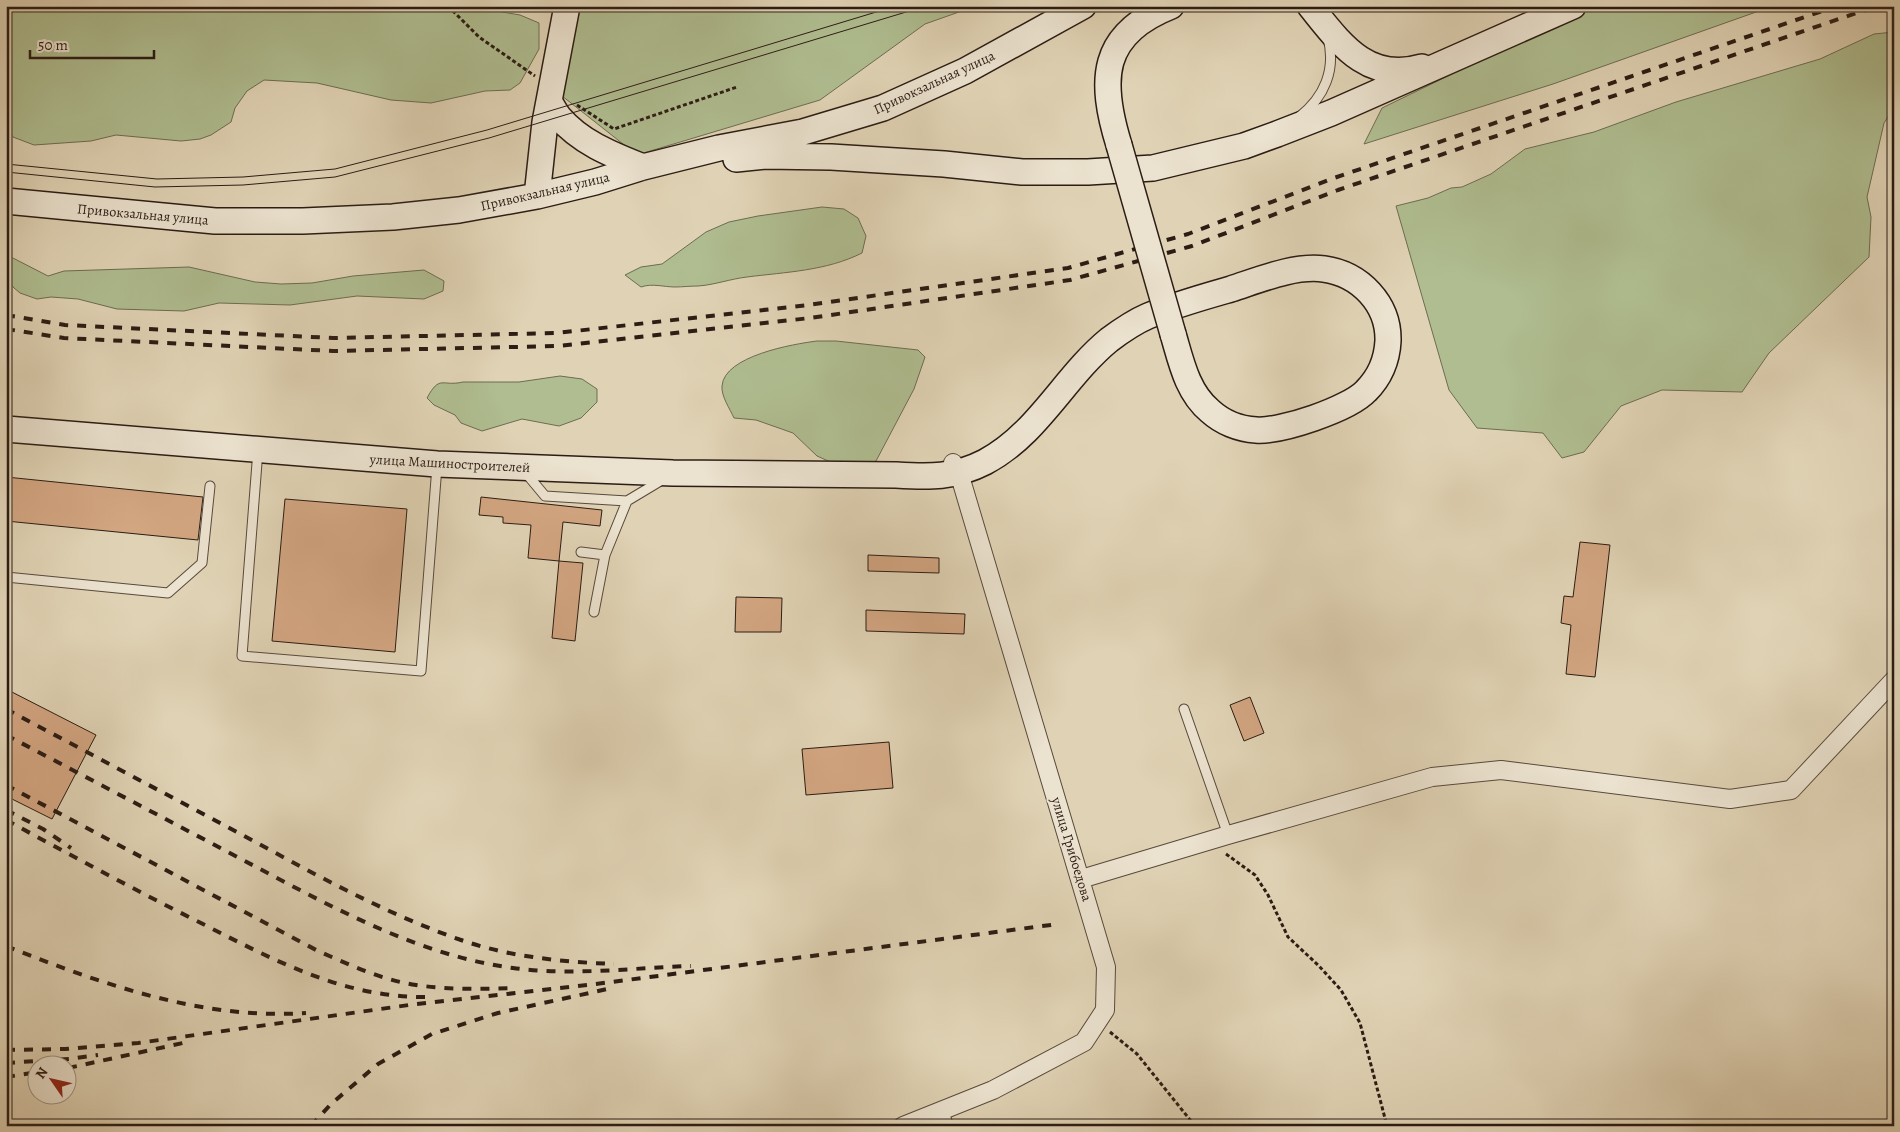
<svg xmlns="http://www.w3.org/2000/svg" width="1900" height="1132" font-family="Alegreya,serif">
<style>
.green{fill:#afbd90;stroke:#6d6c52}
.building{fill:#d3a682;stroke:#2b1c14}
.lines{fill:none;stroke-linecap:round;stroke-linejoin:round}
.lane-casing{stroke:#584a3c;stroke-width:11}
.street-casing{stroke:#584a3c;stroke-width:20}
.secondary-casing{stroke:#2b1c14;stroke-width:28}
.path{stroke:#2b1c14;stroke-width:3;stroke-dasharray:4 2.5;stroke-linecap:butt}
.lane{stroke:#ebe2cf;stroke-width:9}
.street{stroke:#ebe2cf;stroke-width:18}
.secondary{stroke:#ebe2cf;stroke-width:25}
.tram{stroke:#2b1c14;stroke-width:1}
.rail{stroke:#2b1c14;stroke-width:4;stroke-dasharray:9 9;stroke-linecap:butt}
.secondary-bridge-casing{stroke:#2b1c14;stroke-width:28;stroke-linecap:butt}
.secondary-bridge{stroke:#ebe2cf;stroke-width:25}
.labels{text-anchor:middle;stroke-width:4;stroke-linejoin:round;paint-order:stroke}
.street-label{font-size:14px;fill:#2b1c14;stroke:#ebe2cf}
</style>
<rect width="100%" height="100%" fill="#e0d3b5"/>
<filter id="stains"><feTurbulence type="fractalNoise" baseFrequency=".004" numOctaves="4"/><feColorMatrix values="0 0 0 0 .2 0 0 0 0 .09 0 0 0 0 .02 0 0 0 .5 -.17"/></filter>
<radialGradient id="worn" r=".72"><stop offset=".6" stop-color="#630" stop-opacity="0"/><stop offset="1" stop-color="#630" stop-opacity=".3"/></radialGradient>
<path class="green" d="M 6,6 L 467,6 L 520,15 L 539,23 L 539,49 L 520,83 L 510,90 L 485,91 L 431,103 L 391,100 L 317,83 L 264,80 L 247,91 L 235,108 L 231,122 L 211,135 L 200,139 L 181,141 L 116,135 L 91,141 L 34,145 L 13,137 L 6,126 Z
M 575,6 L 976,6 L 925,24 L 820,100 L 637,155 L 557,92 Z
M 1592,6 L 1773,6 L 1553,84 L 1364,144 L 1382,108 Z
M 1894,32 L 1894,108 L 1884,123 L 1867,197 L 1871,217 L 1869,257 L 1769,353 L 1742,392 L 1662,390 L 1621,406 L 1584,452 L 1562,458 L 1543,433 L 1477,428 L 1449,390 L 1396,206 L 1428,198 L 1451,188 L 1462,187 L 1491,174 L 1525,149 L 1594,132 L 1676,102 L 1820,59 L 1874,34 Z
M 822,207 L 844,209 L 858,218 L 866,236 L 862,253 C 826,271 786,272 747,277 C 730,279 714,285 698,286 C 690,286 682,287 675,287 C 664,287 652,283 641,287 L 625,275 L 641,267 L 662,264 L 706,232 L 729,222 L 758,216 Z
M 9,256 L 48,276 L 64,271 L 189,267 L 255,282 L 281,284 L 312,283 L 353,276 L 424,270 L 444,281 L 443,291 L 424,299 L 357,296 L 290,305 L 219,303 L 184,311 L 117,309 L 78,299 L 51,297 L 37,299 L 20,293 L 13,287 L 6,275 L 6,260 Z
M 817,341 L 836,341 L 918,350 L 925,357 L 914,389 L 876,461 L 865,467 L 835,464 L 817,456 L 793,433 L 756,420 L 734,418 C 730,409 721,396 722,386 C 724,356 793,344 817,341 Z
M 560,376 L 582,379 L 597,389 L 597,402 L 581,418 L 559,426 L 522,419 L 482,431 L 461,423 L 455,415 L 434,405 L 427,398 C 440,374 442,387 463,382 L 519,382 Z"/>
<path class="building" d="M 6,477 L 203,497 L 198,540 L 6,521 Z
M 481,497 L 602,510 L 600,526 L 563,522 L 559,561 L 528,558 L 531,525 L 503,523 L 503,517 L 479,515 Z
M 285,499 L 407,509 L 395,652 L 272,641 Z
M 1580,542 L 1610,545 L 1595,677 L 1566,674 L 1571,625 L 1561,623 L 1564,596 L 1573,597 Z
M 868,555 L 939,558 L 939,573 L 868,571 Z
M 559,561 L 583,563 L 575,641 L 552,638 Z
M 736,597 L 782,598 L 781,632 L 735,632 Z
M 866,610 L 965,614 L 964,634 L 866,631 Z
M 6,689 L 96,735 L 52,819 L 6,796 Z
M 1250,697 L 1264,733 L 1244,741 L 1230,705 Z
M 889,742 L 893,788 L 806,795 L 802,749 Z"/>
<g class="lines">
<defs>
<path id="lane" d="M 1299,117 C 1325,97 1336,69 1328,38
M 258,450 L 242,656 L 421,671 L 437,466
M 525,472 L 545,496 L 627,501 L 662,480
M 581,552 L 605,555
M 6,577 L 168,593 L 202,563 L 210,486
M 594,612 L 605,555 L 627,501
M 1184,709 L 1228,835
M 943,1110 L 949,1126"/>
<path id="street" d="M 1081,879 L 1228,835 L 1432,777 L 1501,770 L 1730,799 L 1791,790 L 1894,680
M 903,1126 L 993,1090 L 1084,1042 L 1105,1010 L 1106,967 L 962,483 L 953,463"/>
<path id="secondary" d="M 1310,6 C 1340,43 1367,83 1422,67
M 549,101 C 552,106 555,112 559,117 C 581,143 613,155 643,167
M 1119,145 C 1099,80 1100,34 1171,6
M 736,159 L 765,156 L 831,157 L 944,164 L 1022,172 L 1088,172 L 1153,168 L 1244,146 L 1277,134 L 1331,113 L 1573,6
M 537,196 L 545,122 L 567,6
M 6,201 L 215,221 L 303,221 L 393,217 L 459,210 L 537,196 L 595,182 L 643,167 L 719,148 L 803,132 L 883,108 L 965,71 L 1083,6
M 6,429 L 437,464 L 673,473 L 896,475 C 929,477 954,478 985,462 C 1038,434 1064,377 1109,340 C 1121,331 1134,322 1148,316 C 1174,305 1203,297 1231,289 C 1259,280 1294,265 1324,269 C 1360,274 1389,304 1388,341 C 1387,360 1380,377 1366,391 C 1349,409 1281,432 1256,430 C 1239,429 1222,422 1210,411 C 1187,392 1181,361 1173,334"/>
</defs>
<use href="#lane" class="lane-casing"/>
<use href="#street" class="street-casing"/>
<use href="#secondary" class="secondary-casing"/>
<path class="path" d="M 448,6 L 479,37 L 535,76
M 577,105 L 614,129 L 737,87
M 1226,854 L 1255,875 L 1268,895 L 1288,937 L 1319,966 L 1341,990 L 1360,1023 L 1387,1126
M 1110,1032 L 1137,1054 L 1195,1126"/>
<use href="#lane" class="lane"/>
<use href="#street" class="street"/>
<use href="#secondary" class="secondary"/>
<path class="tram" d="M 6,164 L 157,179 L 243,177 L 335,169 L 487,130 L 896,6
M 6,172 L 155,187 L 243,185 L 335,177 L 489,138 L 926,6"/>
<path class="rail" d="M 6,315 L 65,325 L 333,338 L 557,333 L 808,305 L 1068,268 L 1188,234 L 1334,178 L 1837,6
M 6,329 L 64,338 L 333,351 L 558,346 L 810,318 L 1070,280 L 1192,246 L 1338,190 L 1877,6
M 6,709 C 83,750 160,791 237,832 C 309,871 383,913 461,940 C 510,957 563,962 614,964
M 6,735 C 84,776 162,817 241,859 C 327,904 415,955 513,968 C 572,976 631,968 691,966
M 6,785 L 318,951 C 350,965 382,980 416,985 C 449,990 483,989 516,988
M 6,810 L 43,829 L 71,848
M 6,820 C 69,854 131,888 195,920 C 270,958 343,999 430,997
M 6,946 C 102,984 201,1020 306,1013
M 6,1050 L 65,1049 L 138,1043 L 409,1005 L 596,984 L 1058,924
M 6,1063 L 69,1059 L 98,1055
M 68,1068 L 183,1043
M 6,1077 L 38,1072
M 311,1126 L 331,1104 L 378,1064 L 432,1034 L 498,1013 L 612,988"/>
<defs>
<path id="secondary-bridge" d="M 1119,145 L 1173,334"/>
</defs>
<use href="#secondary-bridge" class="secondary-bridge-casing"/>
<use href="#secondary-bridge" class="secondary-bridge"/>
</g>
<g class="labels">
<g class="street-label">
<text transform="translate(934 82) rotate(-25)" y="5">Привокзальная улица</text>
<text transform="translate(545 191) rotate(-13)" y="5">Привокзальная улица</text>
<text transform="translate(143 214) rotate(5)" y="5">Привокзальная улица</text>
<text transform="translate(450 463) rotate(3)" y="5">улица Машиностроителей</text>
<text transform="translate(1072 849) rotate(73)" y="5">улица Грибоедова</text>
</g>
</g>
<rect width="1900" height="1132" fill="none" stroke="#e0d3b5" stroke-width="25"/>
<rect x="8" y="8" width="1885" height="1117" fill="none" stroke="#2b1c14" stroke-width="2.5"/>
<rect x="12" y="12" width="1875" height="1107" fill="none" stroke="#2b1c14"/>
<g transform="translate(52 1080) rotate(304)"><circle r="24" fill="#ebe2cf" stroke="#9e9384"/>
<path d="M0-4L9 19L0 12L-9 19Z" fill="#8f2418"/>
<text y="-8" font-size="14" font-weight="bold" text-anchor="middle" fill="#2b1c14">N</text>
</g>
<path d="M30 50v8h124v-8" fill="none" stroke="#2b1c14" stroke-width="2.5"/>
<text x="38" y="50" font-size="15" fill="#2b1c14" stroke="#ebe2cf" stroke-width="4" paint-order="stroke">50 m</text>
<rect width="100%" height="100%" filter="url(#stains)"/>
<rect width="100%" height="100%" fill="url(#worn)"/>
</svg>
